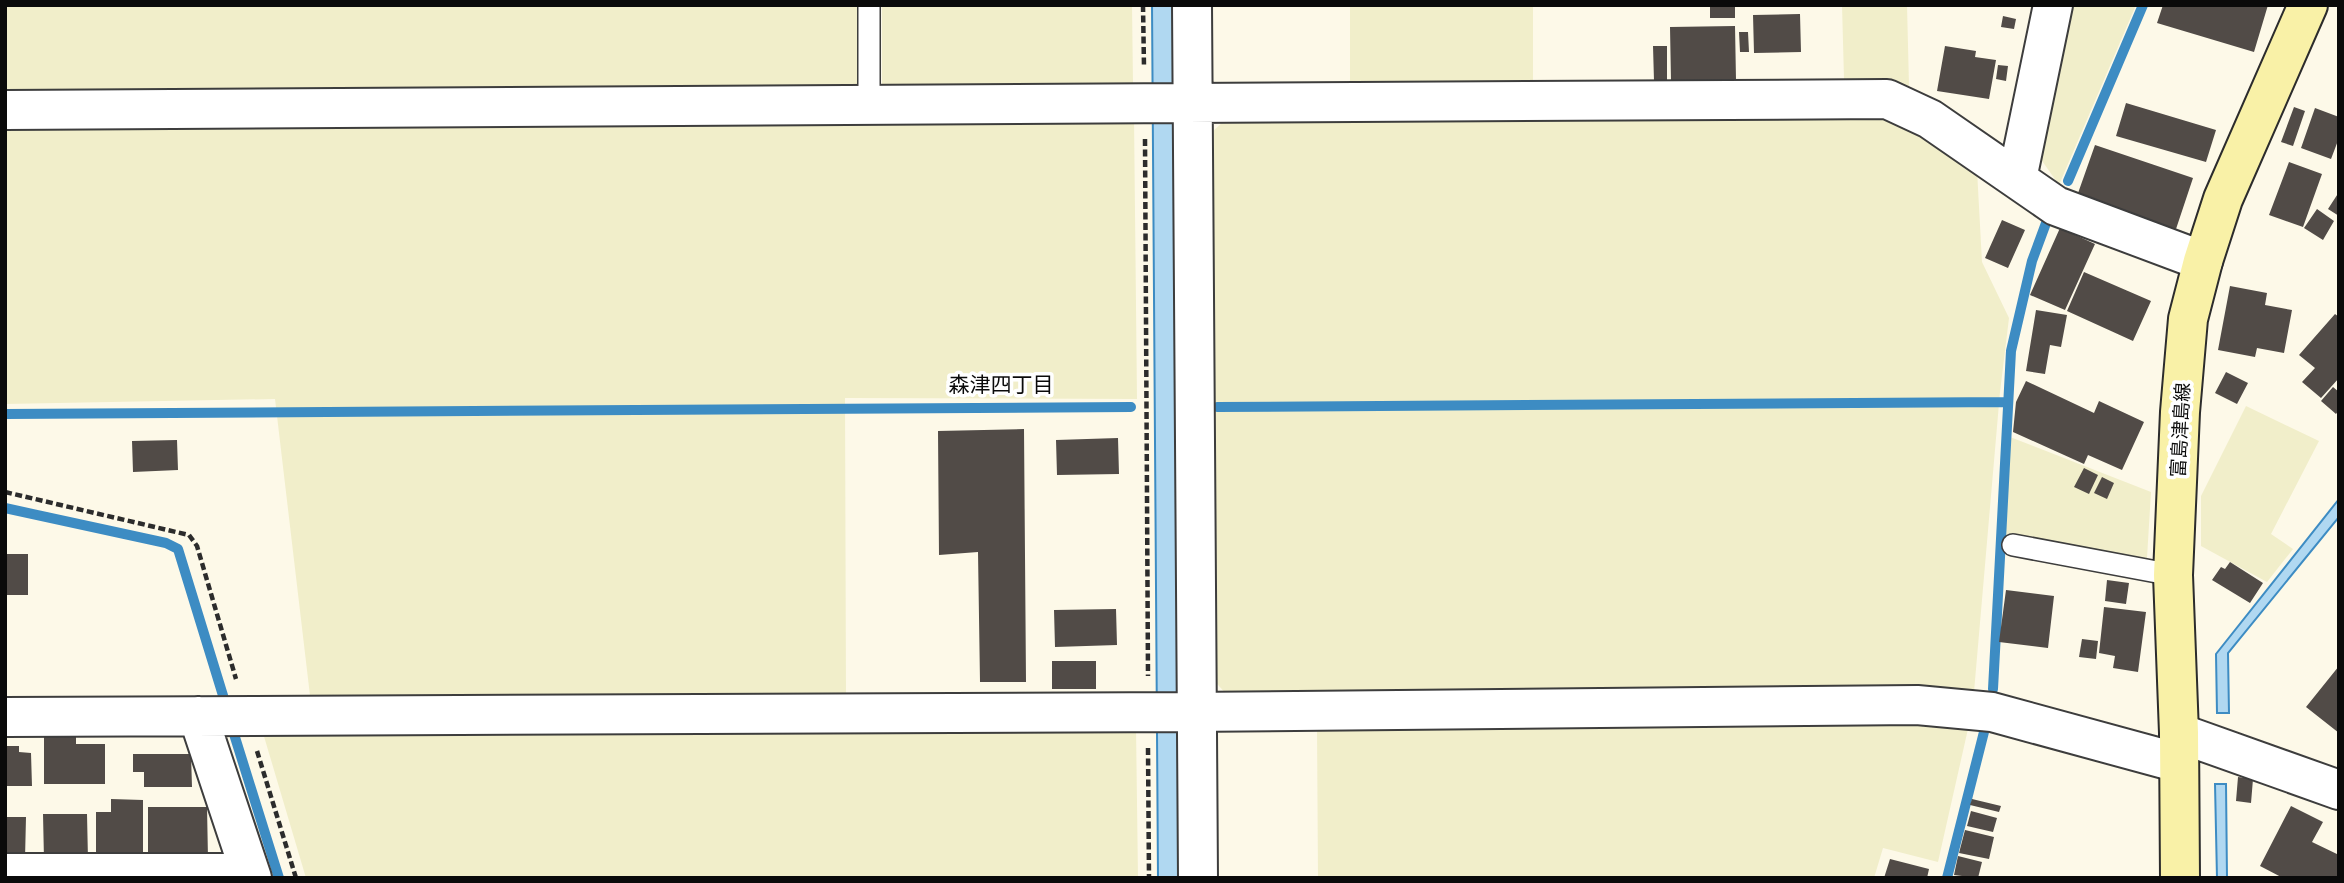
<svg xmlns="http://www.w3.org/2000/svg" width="2344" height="883" font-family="'Noto Serif','Noto Sans JP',serif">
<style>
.farmland{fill:#f1eeca}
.water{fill:#b0d8f1;stroke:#3d8cc3;stroke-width:2}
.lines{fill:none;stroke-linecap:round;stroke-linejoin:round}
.stream{stroke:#3d8cc3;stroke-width:10}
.building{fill:#514b47}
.lane-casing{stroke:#3d3d3d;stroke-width:24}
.street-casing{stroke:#3d3d3d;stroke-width:42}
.secondary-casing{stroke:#2c2c2c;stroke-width:42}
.path{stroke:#2c2c2c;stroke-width:4.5;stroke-dasharray:7 3.5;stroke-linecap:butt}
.lane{stroke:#fff;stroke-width:21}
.street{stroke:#fff;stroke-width:38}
.secondary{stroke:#f9f1a7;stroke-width:38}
.labels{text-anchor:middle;stroke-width:7;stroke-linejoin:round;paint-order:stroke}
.street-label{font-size:19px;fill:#0a0a0a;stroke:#fff}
.neighbourhood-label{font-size:21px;fill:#0a0a0a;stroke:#fff}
</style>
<rect width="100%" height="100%" fill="#fdf9e8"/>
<path class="farmland" d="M 5,5 L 857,5 L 857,85 L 5,92 Z
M 882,5 L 1132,5 L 1133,84 L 882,87 Z
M 1350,5 L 1533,5 L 1533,85 L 1350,86 Z
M 1842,5 L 1907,5 L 1909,86 L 1891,81 L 1844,79 Z
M 2070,5 L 2136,5 L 2059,185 L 2040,158 Z
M 1876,114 L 1927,137 L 1977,170 L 1982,262 L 2009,318 L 2000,392 L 1974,692 L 1227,695 L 1211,677 L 1210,134 L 1227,118 Z
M 1134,117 L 1137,399 L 845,398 L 846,696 L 311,704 L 275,399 L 5,404 L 5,123 Z
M 2246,406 L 2319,441 L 2271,534 L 2293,549 L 2267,582 L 2201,546 L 2201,496 Z
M 2010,437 L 2151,492 L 2147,558 L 2003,534 Z
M 1970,720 L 1938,862 L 1883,848 L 1874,878 L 1318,878 L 1317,728 Z
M 1136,727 L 1138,878 L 306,878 L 263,733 Z"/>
<path class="water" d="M 1152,5 L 1176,5 L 1181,878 L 1158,878 Z
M 2339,499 L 2339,517 L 2228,653 L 2229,713 L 2217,713 L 2216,654 Z
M 2215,784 L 2226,784 L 2227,878 L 2217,878 Z"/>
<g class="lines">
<path class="stream" d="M 2068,181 L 2143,5
M 1217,407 L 2007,402
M 5,414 L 1131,407
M 5,508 L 166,543 L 178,549 L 225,702
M 1993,689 L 2011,351 L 2032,261 L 2049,215
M 234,734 L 279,878
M 1947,878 L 1985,728"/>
</g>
<path class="building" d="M 1710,5 L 1735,5 L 1735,18 L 1710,18 Z
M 2163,5 L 2268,5 L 2254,52 L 2157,23 Z
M 1800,14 L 1801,52 L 1754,53 L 1753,15 Z
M 2003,16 L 2016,19 L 2014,29 L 2001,27 Z
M 1735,26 L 1736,80 L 1671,81 L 1670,27 Z
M 1739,32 L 1748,32 L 1749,52 L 1740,52 Z
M 1653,46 L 1667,46 L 1667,81 L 1654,81 Z
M 1945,46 L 1976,51 L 1975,57 L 1996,60 L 1989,99 L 1937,91 Z
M 1998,65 L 2008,66 L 2006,81 L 1996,79 Z
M 2126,103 L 2216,130 L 2206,162 L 2116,136 Z
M 2294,107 L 2305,111 L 2293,146 L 2281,142 Z
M 2315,108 L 2339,117 L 2339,138 L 2331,159 L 2301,148 Z
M 2095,145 L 2193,178 L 2176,229 L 2077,196 Z
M 2289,162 L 2322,174 L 2303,227 L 2269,215 Z
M 2339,192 L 2339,216 L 2328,209 Z
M 2317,209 L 2334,221 L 2323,240 L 2304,228 Z
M 2002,220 L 2025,230 L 2008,268 L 1985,258 Z
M 2060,228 L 2095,244 L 2065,310 L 2030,295 Z
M 2084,272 L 2151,301 L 2133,341 L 2067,311 Z
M 2230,286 L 2267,293 L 2265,305 L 2292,310 L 2284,353 L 2257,348 L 2255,357 L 2218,350 Z
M 2036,310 L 2067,315 L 2061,347 L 2050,345 L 2045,374 L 2026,371 Z
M 2335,314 L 2339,317 L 2339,378 L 2321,398 L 2302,382 L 2315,368 L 2299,355 Z
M 2226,372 L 2248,383 L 2237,404 L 2215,393 Z
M 2026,381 L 2094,413 L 2099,401 L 2144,422 L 2122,470 L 2088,455 L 2084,464 L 2013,432 L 2016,402 Z
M 2333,387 L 2339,392 L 2339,410 L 2336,414 L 2321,401 Z
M 1024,429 L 1026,682 L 980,682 L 978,552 L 939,555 L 938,431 Z
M 1118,438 L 1119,474 L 1057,475 L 1056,440 Z
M 177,440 L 178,470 L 133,472 L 132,441 Z
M 2084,468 L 2098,475 L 2089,494 L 2074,487 Z
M 2102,477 L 2114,483 L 2107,499 L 2094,493 Z
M 5,554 L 28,554 L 28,595 L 5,595 Z
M 2230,562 L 2263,583 L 2250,603 L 2212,580 L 2221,567 L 2225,569 Z
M 2107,580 L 2129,583 L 2126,604 L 2105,601 Z
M 2006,590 L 2054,596 L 2048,648 L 1999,642 Z
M 2104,607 L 2146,612 L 2138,672 L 2113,668 L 2115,656 L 2099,653 Z
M 1116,609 L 1117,645 L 1055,647 L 1054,610 Z
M 2082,639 L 2098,641 L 2096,659 L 2079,657 Z
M 1052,661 L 1096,661 L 1096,689 L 1052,689 Z
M 2339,666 L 2339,733 L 2306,707 Z
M 76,734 L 76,744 L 105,744 L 105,784 L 44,784 L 44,735 Z
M 5,746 L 19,746 L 19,752 L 31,753 L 32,786 L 5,786 Z
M 133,754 L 191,754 L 192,787 L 144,787 L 144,772 L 133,772 Z
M 2238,777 L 2253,779 L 2251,803 L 2236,801 Z
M 111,799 L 143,800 L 143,858 L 96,858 L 96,812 L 111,812 Z
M 1972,799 L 2001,806 L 1999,812 L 1970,805 Z
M 2291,806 L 2323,822 L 2312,842 L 2339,855 L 2339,878 L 2283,878 L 2260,866 Z
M 148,807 L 207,807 L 208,859 L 148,859 Z
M 1971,811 L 1997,818 L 1993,832 L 1967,826 Z
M 43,814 L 87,814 L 88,860 L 44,860 Z
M 5,817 L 26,817 L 25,859 L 5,859 Z
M 1965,830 L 1994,837 L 1989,859 L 1959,853 Z
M 1958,856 L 1982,862 L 1978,878 L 1954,875 Z
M 1890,859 L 1929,869 L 1927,878 L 1884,878 Z"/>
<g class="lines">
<defs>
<path id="lane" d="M 869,5 L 869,104
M 2013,545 L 2173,575"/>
<path id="street" d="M 1192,5 L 1198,878
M 5,110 L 1887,99 L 1930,119 L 2056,206 L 2203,261
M 2017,179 L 2053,5
M 198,716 L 252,878
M 5,717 L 1187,712 L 1917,705 L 1992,712 L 2179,763
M 2179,733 L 2339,790
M 5,873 L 250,873"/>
<path id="secondary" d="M 2180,878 L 2179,733 L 2173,575 L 2180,412 L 2188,319 L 2203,261 L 2223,199 L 2308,5"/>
</defs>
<use href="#lane" class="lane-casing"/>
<use href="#street" class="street-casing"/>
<use href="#secondary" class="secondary-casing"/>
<path class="path" d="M 1143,5 L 1144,67
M 1145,139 L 1148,676
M 5,492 L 189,535 L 197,546 L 236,679
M 1148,748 L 1149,878
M 257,751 L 296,878"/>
<use href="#lane" class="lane"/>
<use href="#street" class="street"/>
<use href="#secondary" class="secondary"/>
</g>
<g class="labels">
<g class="street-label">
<text transform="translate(2180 430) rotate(-87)" y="7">富島津島線</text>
</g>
<g class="neighbourhood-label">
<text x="1001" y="392">森津四丁目</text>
</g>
</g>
<rect width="2344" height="883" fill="none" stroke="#0a0a0a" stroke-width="14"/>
</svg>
